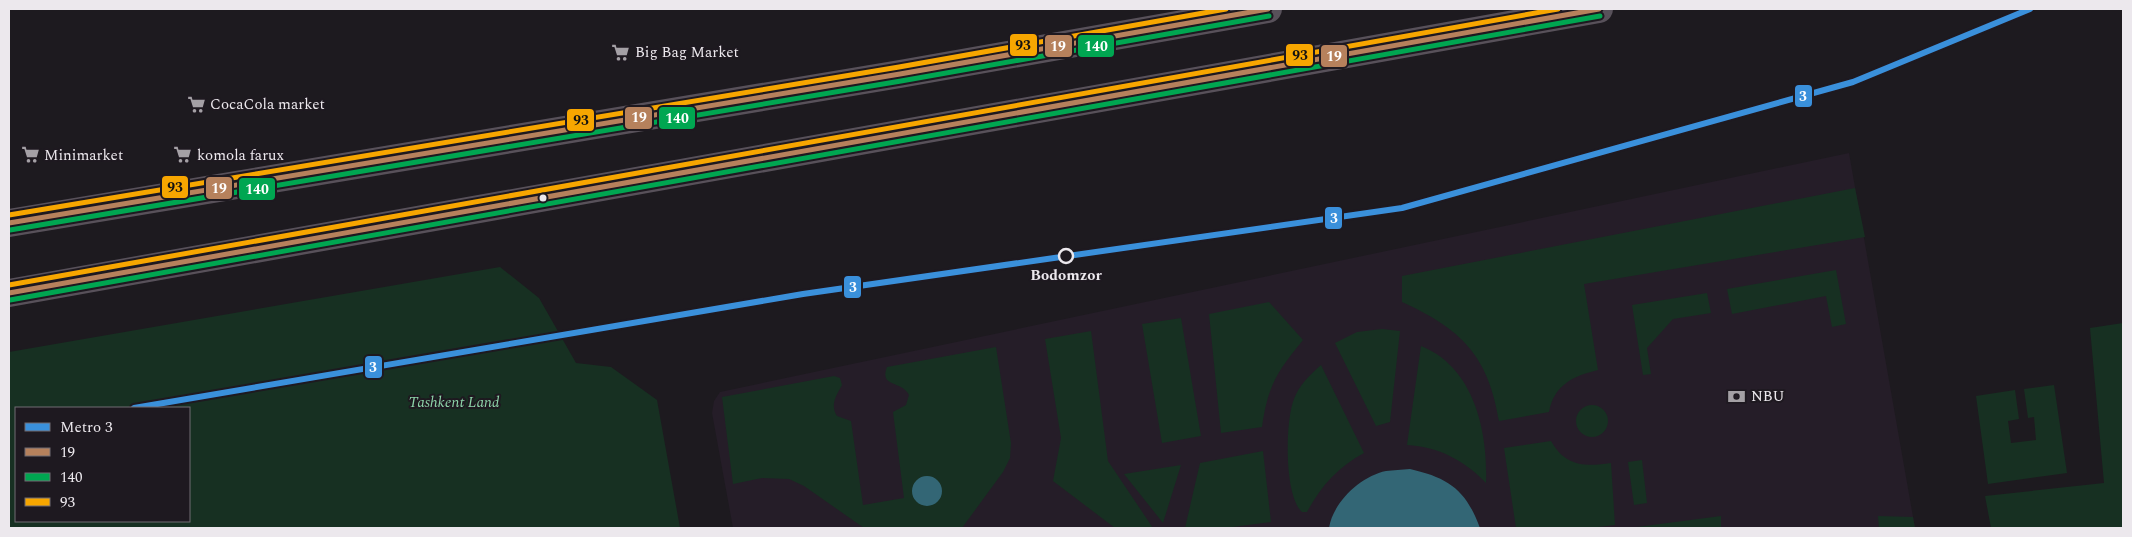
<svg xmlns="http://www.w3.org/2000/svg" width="2132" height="537" font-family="Spectral,serif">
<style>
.built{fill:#251d28}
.green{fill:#173022;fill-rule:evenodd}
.water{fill:#336675}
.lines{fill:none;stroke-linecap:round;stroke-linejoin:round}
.primary{stroke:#58515a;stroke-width:28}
.bus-1-casing{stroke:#1e1920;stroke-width:9}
.bus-2-casing{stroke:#1e1920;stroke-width:9}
.bus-3-casing{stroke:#1e1920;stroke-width:9}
.bus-1{stroke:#b6815c;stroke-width:5}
.bus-2{stroke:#00a651;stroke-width:5}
.bus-3{stroke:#f7a600;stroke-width:5}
.metro-1-casing{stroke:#1e1920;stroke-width:10}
.metro-1{stroke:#3a90db;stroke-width:6}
.bus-dot{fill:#ece8ed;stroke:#1e1920;stroke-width:2}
.stop-dot{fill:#1e1920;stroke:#ece8ed;stroke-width:2.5}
.labels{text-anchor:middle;stroke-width:4;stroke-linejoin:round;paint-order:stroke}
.poi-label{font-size:15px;fill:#ece8ed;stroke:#1e1920;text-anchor:start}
.stop-label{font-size:15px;font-weight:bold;fill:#ece8ed;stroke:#1e1920}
.park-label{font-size:15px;font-style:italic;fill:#8ed5aa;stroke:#1e1920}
.line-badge{stroke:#1e1920;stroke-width:2}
.badge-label{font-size:14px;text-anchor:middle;font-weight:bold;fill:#fff}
.pale-badge-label{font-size:14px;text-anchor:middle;font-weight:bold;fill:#111}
</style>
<rect width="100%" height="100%" fill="#1d1a1f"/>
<path class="built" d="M 1849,153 L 1915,528 L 733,528 L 712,413 L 714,401 L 720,392 Z"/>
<path class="green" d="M 1855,188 L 1865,237 L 1584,284 L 1598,370 C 1573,376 1554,385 1549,412 L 1499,421 C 1488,355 1461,329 1402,302 L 1402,276 Z
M 500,267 L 539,298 L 576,363 L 611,367 L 657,400 L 680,528 L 9,528 L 9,352 ZM 16,408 L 189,408 L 189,521 L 16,521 Z
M 1836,270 L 1846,324 L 1832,327 L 1826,296 L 1732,314 L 1727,289 Z
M 1707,293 L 1711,313 L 1673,319 L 1647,348 L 1651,374 L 1643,375 L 1632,305 Z
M 1269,302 L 1303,340 C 1277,372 1268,385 1262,427 L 1221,433 L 1209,314 Z
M 1181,318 L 1201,436 L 1162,443 L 1142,324 Z
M 2123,323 L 2123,528 L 1991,528 L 1985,496 L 2104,483 L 2090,328 Z
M 1382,329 L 1400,331 L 1390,422 L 1376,426 L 1335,343 L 1357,332 Z
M 1091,331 L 1108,461 L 1153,528 L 1115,528 L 1053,481 L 1061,438 L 1045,339 Z
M 1421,346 C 1474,367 1488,431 1486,483 C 1464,460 1439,447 1407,445 Z
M 996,347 L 1011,443 L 1010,458 L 1003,472 L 962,528 L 864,528 L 804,486 L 789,479 L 762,478 L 733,484 L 722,397 L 834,376 L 840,378 L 842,385 C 836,396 830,405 837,416 L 851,421 L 863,505 L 904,498 L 893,412 L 906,405 L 909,395 C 902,380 879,388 887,367 Z
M 1321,365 L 1364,453 C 1338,467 1321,486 1307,512 L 1302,512 C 1284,496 1285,421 1294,399 C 1299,385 1310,375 1321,365 Z
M 2054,385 L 2067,473 L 1988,484 L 1976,396 L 2015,390 L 2019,419 L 2008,421 L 2011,443 L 2036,440 L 2034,417 L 2028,418 L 2024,389 Z
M1576 421a16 16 0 1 1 32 0a16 16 0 1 1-32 0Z
M 1551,441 C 1565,466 1584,467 1611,463 L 1615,525 L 1590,528 L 1516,528 L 1504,448 Z
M 1263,451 L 1271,522 L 1225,528 L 1185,528 L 1200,463 Z
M 1642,460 L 1647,503 L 1634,505 L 1628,462 Z
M 1181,465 L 1163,523 L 1124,474 Z
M 1721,516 L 1721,528 L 1637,528 L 1637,527 Z
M 1878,516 L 1913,517 L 1915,528 L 1879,528 Z"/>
<path class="water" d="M 1410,469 C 1449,478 1466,490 1480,528 L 1329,528 C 1333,502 1361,476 1386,471 C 1393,470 1402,470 1410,469 Z
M912 491a15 15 0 1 1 30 0a15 15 0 1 1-30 0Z"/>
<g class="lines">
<path class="primary" d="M 9,223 L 900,74 L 1268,9
M 9,293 L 1599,9"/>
<defs>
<path id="bus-1" d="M 9,223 L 900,74 L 1268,9
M 9,293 L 1599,9"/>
<path id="bus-2" d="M 10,230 L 901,81 L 1269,16
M 10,300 L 1600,16"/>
<path id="bus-3" d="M 9,215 L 899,67 L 1226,9
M 9,285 L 1558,9"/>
</defs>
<use href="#bus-1" class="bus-1-casing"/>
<use href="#bus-2" class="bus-2-casing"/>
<use href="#bus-3" class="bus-3-casing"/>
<use href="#bus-1" class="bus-1"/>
<use href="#bus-2" class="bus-2"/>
<use href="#bus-3" class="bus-3"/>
<defs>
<path id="metro-1" d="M 134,408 L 803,294 L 1402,208 L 1853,82 L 2030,9"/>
</defs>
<use href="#metro-1" class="metro-1-casing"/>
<use href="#metro-1" class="metro-1"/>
</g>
<defs>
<symbol id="supermarket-bare" viewBox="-9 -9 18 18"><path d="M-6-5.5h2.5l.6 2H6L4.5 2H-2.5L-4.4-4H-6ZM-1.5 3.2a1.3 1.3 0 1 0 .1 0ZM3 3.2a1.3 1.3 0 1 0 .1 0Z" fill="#a4a0a5" stroke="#1e1920" stroke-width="2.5" paint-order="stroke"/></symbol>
<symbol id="bank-bare" viewBox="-9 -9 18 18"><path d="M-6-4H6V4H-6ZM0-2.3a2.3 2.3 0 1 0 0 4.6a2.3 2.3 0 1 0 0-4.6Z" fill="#a4a0a5" stroke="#1e1920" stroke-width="2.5" paint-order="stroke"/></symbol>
</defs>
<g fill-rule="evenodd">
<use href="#supermarket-bare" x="608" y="40" width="25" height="25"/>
<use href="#supermarket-bare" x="184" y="92" width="25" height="25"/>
<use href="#supermarket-bare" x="18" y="142" width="25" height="25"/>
<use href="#supermarket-bare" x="170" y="142" width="25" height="25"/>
<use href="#bank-bare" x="1724" y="384" width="25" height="25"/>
</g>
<circle class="bus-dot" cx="543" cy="198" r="4.5"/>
<circle class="stop-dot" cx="1066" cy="256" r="7"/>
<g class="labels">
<g class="poi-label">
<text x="635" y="57">Big Bag Market</text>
<text x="210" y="109">CocaCola market</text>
<text x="44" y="160">Minimarket</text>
<text x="197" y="160">komola farux</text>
<text x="1751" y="401">NBU</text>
</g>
<g class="stop-label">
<text x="1066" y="280">Bodomzor</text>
</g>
<g class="park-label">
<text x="454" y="407">Tashkent Land</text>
</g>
</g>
<g class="line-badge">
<rect x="1009" y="33" width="29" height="24" rx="5" fill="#f7a600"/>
<rect x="1044" y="34" width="29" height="24" rx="5" fill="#b6815c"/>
<rect x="1077" y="34" width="38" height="24" rx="5" fill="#00a651"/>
<rect x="1285" y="43" width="29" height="24" rx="5" fill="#f7a600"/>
<rect x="1320" y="44" width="28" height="24" rx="5" fill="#b6815c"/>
<rect x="1794" y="84" width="19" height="24" rx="5" fill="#3a90db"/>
<rect x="624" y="106" width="29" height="24" rx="5" fill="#b6815c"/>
<rect x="658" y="106" width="38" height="24" rx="5" fill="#00a651"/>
<rect x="566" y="108" width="29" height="24" rx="5" fill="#f7a600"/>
<rect x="161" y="175" width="28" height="24" rx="5" fill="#f7a600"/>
<rect x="205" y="176" width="28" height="24" rx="5" fill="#b6815c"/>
<rect x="238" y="177" width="38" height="24" rx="5" fill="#00a651"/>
<rect x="1324" y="206" width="19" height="24" rx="5" fill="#3a90db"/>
<rect x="843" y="275" width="19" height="24" rx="5" fill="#3a90db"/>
<rect x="364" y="355" width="19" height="24" rx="5" fill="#3a90db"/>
</g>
<g class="badge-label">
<text x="1058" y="51">19</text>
<text x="1096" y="51">140</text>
<text x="1334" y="61">19</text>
<text x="1803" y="101">3</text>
<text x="639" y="122">19</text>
<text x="677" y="123">140</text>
<text x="219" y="193">19</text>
<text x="257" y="194">140</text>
<text x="1334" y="223">3</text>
<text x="853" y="292">3</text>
<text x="373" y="372">3</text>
</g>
<g class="pale-badge-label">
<text x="1023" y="50">93</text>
<text x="1300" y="60">93</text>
<text x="581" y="125">93</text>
<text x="175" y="192">93</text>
</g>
<rect width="2132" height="537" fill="none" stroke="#ece8ed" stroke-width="20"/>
<rect x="15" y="407" width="175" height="115" fill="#1e1920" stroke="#706c72"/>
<rect x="25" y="423" width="25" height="8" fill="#3a90db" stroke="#706c72"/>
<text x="60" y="432" font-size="15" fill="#ece8ed">Metro 3</text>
<rect x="25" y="448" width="25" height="8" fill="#b6815c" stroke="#706c72"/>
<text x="60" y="457" font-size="15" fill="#ece8ed">19</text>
<rect x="25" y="473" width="25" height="8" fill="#00a651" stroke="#706c72"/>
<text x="60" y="482" font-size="15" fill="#ece8ed">140</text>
<rect x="25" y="498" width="25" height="8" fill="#f7a600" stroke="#706c72"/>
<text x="60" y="507" font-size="15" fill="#ece8ed">93</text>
</svg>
